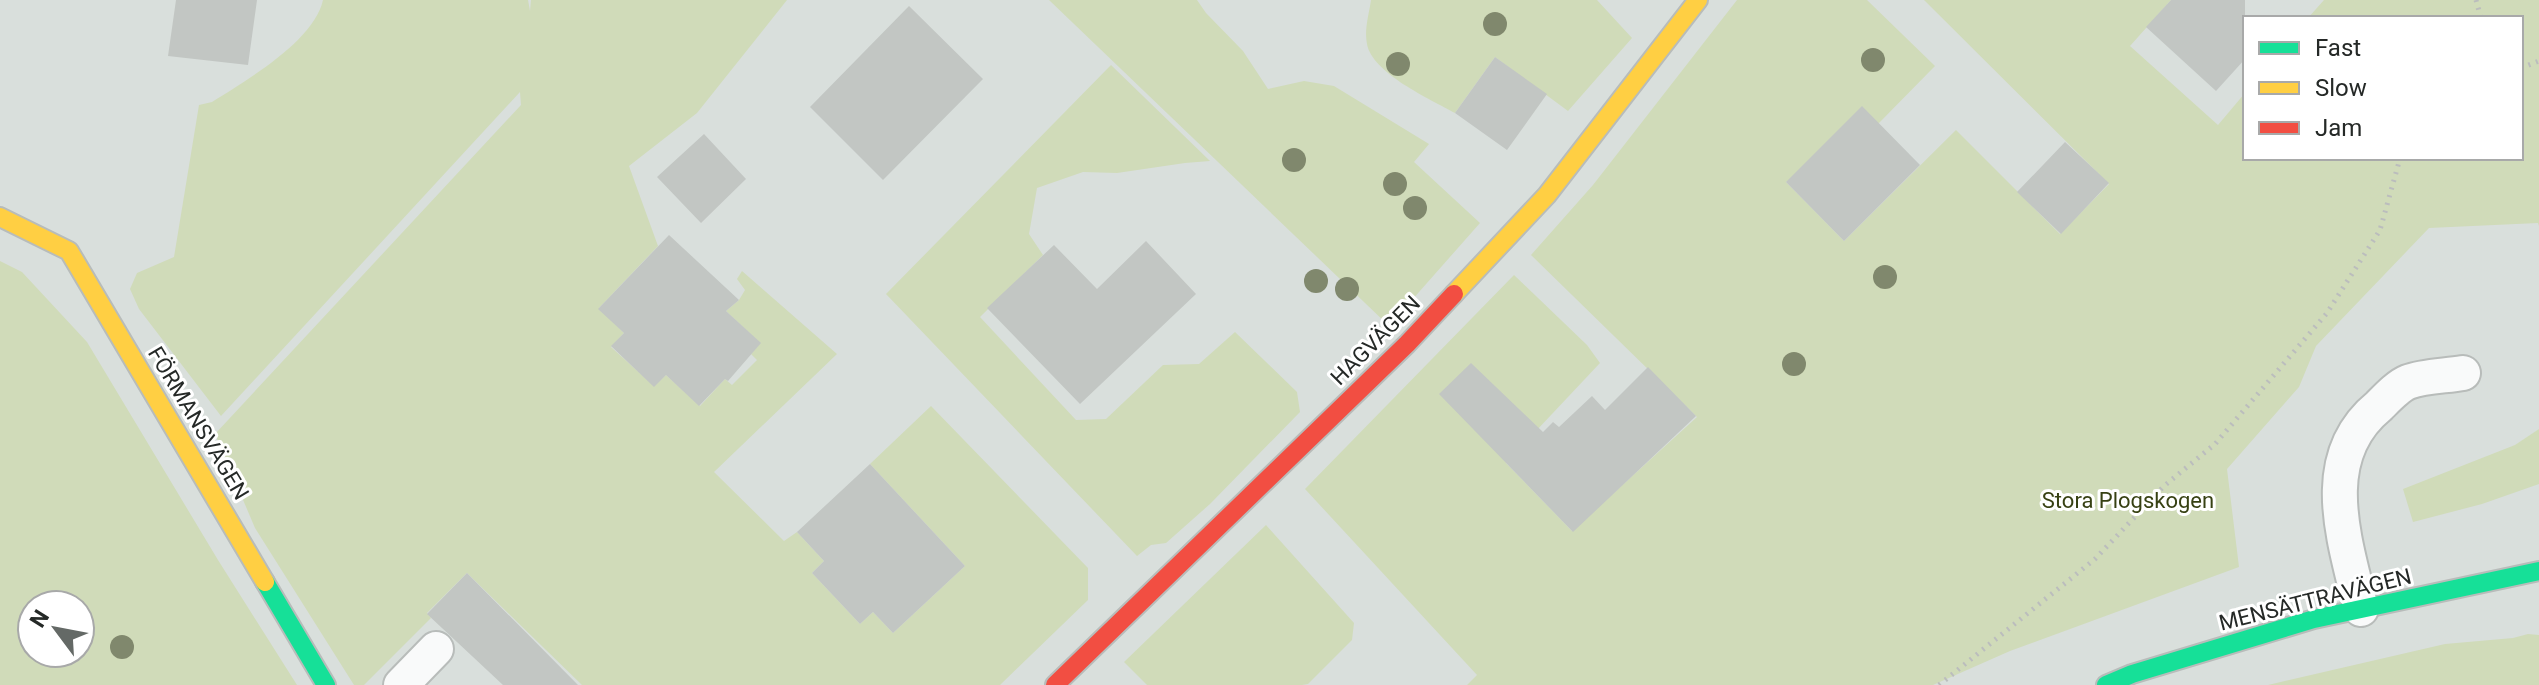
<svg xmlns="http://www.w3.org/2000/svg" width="2539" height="685" font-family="Roboto,sans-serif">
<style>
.green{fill:#d0dbb9;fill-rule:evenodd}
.building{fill:#c2c6c3}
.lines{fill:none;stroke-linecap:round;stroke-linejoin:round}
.lane-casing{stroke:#b8bcba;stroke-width:38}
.fast-casing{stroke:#b8bcba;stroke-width:22}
.slow-casing{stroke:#b8bcba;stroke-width:22}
.jam-casing{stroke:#b8bcba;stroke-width:22}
.path{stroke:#bbbdbd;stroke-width:5;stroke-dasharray:2 6;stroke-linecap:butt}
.lane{stroke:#f9fafa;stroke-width:34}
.fast{stroke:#16e098;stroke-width:18}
.slow{stroke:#ffcf43;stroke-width:18}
.jam{stroke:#f24e42;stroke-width:18}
.tree{fill:#80886d}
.labels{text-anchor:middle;stroke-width:6;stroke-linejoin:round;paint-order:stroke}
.street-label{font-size:22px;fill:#252927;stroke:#fff}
.park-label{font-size:22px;fill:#374113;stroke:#fff}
</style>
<rect width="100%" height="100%" fill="#d9dfdc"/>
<path class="green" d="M 323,0 L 528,0 L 530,11 L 531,0 L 787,0 L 697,113 L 629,166 L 658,246 L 599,308 L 624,333 L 611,347 L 654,386 L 666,375 L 700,406 L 725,379 L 732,385 L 757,360 L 751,354 L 760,343 L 726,311 L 739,300 L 745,290 L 737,279 L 742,271 L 837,354 L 714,472 L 784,541 L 797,532 L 824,561 L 812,573 L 860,624 L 873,612 L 893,633 L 965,566 L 870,464 L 931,406 L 1088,568 L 1088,600 L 1000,685 L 582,685 L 467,573 L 427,613 L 431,618 L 364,685 L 354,685 L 255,528 L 215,434 L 521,105 L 520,92 L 221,416 L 139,309 L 130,289 L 137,273 L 174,257 L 199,105 L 212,102 C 247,80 314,41 323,0 Z
M 1049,0 L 1197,0 L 1206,13 L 1243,51 L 1268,89 L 1304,81 L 1334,86 L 1429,144 L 1414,162 L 1480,223 L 1389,326 Z
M 1371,0 L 1597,0 L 1632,38 L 1568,111 L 1495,57 L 1455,113 C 1430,99 1372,73 1367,44 C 1364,30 1369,14 1371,0 Z
M 1737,0 L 1867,0 L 1935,66 L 1879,123 L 1786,182 L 1844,241 L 1956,130 L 2060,234 L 2109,184 L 1924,0 L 2171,0 L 2130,46 L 2218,125 L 2245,93 L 2245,158 L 2521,158 L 2521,18 L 2308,18 L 2324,0 L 2539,0 L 2539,226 L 2538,223 L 2429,228 L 2316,346 L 2299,387 L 2227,469 L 2239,567 L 2010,651 L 1933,685 L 1467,685 L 1477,675 L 1305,489 L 1514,275 L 1587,345 L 1600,363 L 1506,463 L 1572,531 L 1697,417 L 1531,255 L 1593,185 Z
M 1111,65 L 1210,161 L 1185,163 L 1117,173 L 1083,172 L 1037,188 L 1029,234 L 1043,255 L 980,317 L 1076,420 L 1106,419 L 1163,365 L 1199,364 L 1235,332 L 1297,392 L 1300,412 L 1210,504 L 1166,543 L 1151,545 L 1137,556 L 886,294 Z
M 0,261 L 22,272 L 87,342 L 218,560 L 297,685 L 0,685 ZM 32,605 L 80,605 L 80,653 L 32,653 Z
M 2539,429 L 2539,484 L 2482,504 L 2413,522 L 2403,489 L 2515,445 Z
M 1266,525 L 1354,623 L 1352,640 L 1308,684 L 1302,685 L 1147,685 L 1124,662 Z
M 2528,634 L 2539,635 L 2539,685 L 2268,685 L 2445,644 L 2513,638 Z"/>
<path class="building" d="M 176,0 L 257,0 L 248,65 L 168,56 Z
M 2171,0 L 2245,0 L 2245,59 L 2216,91 L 2146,27 Z
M 909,6 L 983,79 L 883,180 L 810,107 Z
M 1495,57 L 1547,94 L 1507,150 L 1455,113 Z
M 1862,106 L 1920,165 L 1844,241 L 1786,182 Z
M 704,134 L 746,179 L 701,223 L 657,177 Z
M 2065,142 L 2109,183 L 2061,234 L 2017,192 Z
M 669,235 L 739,300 L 726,311 L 761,343 L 728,381 L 725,379 L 699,406 L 666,375 L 654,387 L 611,346 L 624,333 L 598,309 Z
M 1146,241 L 1196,294 L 1080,404 L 987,308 L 1054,245 L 1097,289 Z
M 1471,363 L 1543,432 L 1553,422 L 1559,427 L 1592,396 L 1605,410 L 1648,367 L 1696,416 L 1573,532 L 1439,394 Z
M 870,464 L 965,566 L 893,633 L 873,612 L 860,624 L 812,573 L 824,561 L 797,532 Z
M 467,573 L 578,685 L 503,685 L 427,614 Z"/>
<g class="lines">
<defs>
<path id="lane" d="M 2361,609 C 2345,541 2315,458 2379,406 C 2387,398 2398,386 2408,382 C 2424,376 2446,376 2463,373
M 401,685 L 436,649"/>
<path id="fast" d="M 265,582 L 326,685
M 2106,685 L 2132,674 L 2314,619 L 2539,571"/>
<path id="slow" d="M 0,217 L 69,251 L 265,582
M 1454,294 L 1547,195 L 1698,0"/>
<path id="jam" d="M 1055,685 L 1407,344 L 1454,294"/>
</defs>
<use href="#lane" class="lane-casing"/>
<use href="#fast" class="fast-casing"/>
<use href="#slow" class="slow-casing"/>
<use href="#jam" class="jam-casing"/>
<path class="path" d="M 2476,0 L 2481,18
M 2521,68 L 2539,61
M 1939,685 L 2095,559 L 2164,486 L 2215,444 L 2327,313 L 2380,230 L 2399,162 L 2402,158"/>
<use href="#lane" class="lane"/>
<use href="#fast" class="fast"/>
<use href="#slow" class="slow"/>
<use href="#jam" class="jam"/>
</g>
<g class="tree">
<circle cx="1495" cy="24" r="12"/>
<circle cx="1873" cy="60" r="12"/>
<circle cx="1398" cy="64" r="12"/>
<circle cx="1294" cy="160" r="12"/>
<circle cx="1395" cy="184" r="12"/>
<circle cx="1415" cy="208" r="12"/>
<circle cx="1885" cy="277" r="12"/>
<circle cx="1316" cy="281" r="12"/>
<circle cx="1347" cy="289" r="12"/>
<circle cx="1794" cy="364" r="12"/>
<circle cx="122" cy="647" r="12"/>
</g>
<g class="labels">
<g class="street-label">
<text transform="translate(1375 340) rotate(-45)" y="8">HAGVÄGEN</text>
<text transform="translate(199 423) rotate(59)" y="8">FÖRMANSVÄGEN</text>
<text transform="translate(2315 599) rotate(-14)" y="8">MENSÄTTRAVÄGEN</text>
</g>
<g class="park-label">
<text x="2128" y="508">Stora Plogskogen</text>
</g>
</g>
<rect x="2243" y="16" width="280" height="144" fill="#ffffff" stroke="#a8a9a9" stroke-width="2"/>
<rect x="2259" y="42" width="40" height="12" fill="#16e098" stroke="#a8a9a9" stroke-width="2"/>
<text x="2315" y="56" font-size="24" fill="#252927">Fast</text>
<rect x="2259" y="82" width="40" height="12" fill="#ffcf43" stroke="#a8a9a9" stroke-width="2"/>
<text x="2315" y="96" font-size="24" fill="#252927">Slow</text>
<rect x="2259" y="122" width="40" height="12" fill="#f24e42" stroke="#a8a9a9" stroke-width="2"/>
<text x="2315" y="136" font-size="24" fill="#252927">Jam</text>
<g transform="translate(56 629) rotate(302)"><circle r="38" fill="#ffffff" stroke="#a8a9a9" stroke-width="2"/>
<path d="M0-6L14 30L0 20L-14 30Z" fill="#646966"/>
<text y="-12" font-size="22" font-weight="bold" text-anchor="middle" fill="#252927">N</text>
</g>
</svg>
